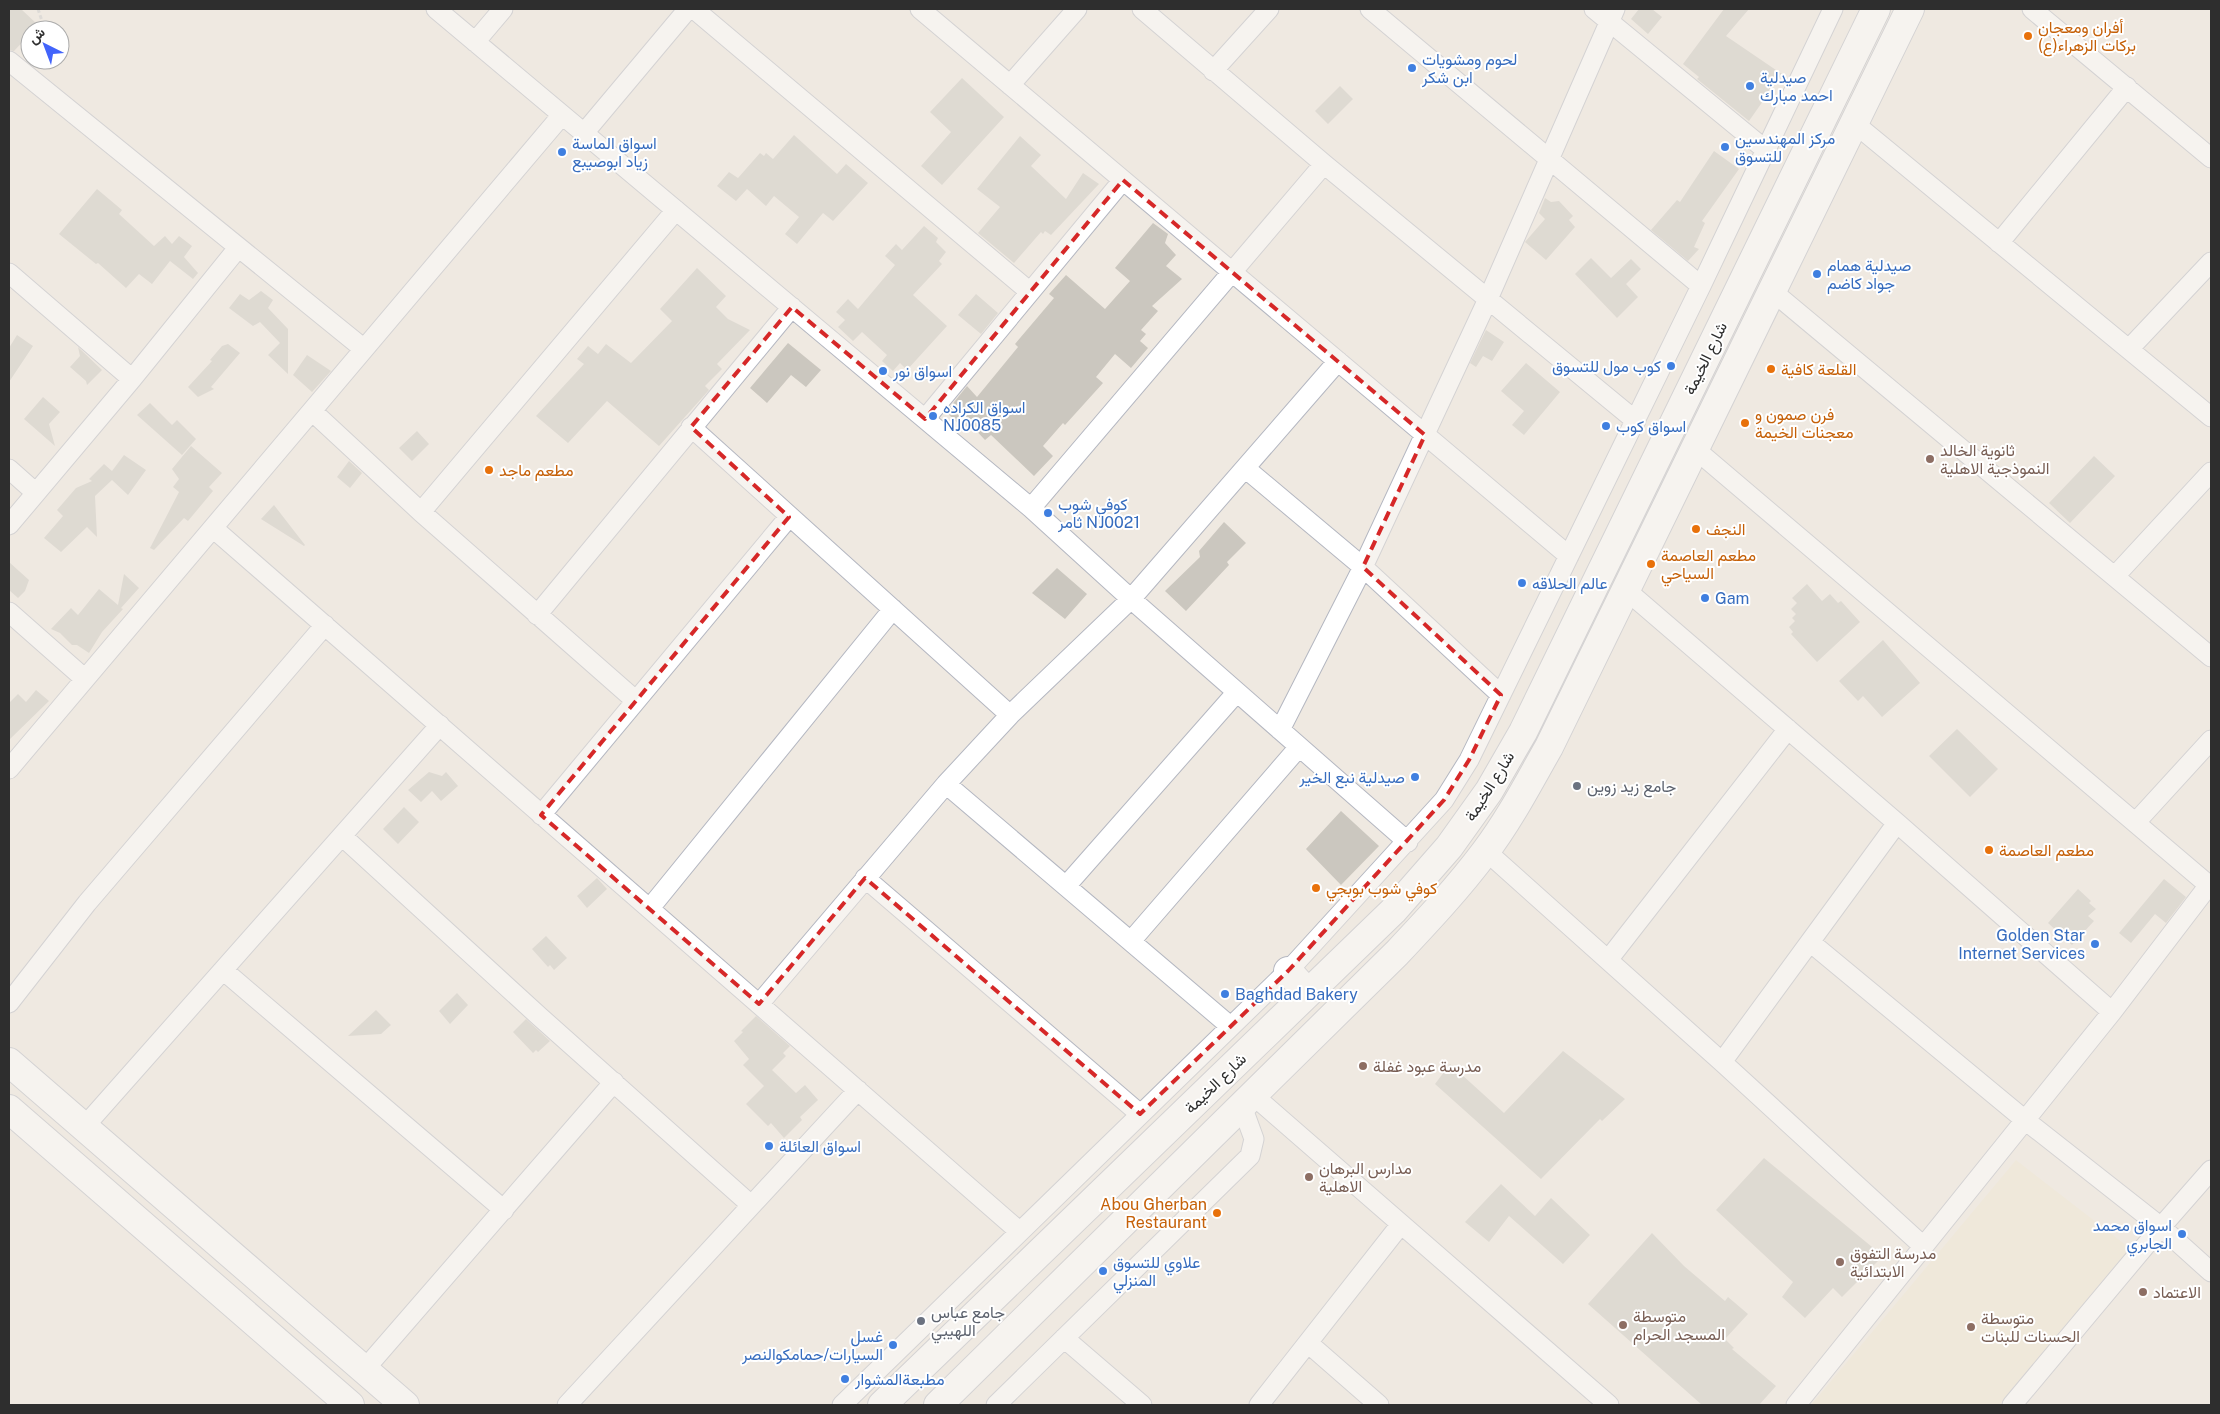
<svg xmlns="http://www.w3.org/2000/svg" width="2220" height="1414" font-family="'Public Sans',Vazirmatn,sans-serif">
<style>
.education{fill:#f0e6d1}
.building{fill:#cbc7bf}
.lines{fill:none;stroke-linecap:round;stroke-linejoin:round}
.street-casing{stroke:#b4b7c1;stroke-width:21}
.secondary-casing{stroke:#b4b7c1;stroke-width:30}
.path{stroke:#c9c9c9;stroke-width:3;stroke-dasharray:4 2.5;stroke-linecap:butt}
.street{stroke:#fff;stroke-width:19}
.secondary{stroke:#fff;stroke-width:28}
.marked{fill:none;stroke:#d62828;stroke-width:4;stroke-dasharray:10 6;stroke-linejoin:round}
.food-dot{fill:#e8710a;stroke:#fff;stroke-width:2}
.shop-dot{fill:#3f7fe0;stroke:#fff;stroke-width:2}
.education-dot{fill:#8d6e63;stroke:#fff;stroke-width:2}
.worship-dot{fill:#6b7280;stroke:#fff;stroke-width:2}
.labels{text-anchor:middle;stroke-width:4;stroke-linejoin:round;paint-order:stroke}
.food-label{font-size:16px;fill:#c56008;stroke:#fff;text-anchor:start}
.shop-label{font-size:16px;fill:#366cbe;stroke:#fff;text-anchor:start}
.street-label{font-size:16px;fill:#2e2e2e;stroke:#fff}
.education-label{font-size:16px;fill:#785e54;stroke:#fff;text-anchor:start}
.worship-label{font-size:16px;fill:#5b616d;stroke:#fff;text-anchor:start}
</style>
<rect width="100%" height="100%" fill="#efe9e1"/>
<path class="education" d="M 2016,1160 L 2131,1249 L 1999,1405 L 1811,1405 Z"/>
<path class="building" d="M 9,9 L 21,9 L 38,25 L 34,30 L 30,30 L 30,34 L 14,51 L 9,50 Z
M 1639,9 L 1652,9 L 1662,17 L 1648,34 L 1631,19 Z
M 1724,9 L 1749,9 L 1726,36 L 1782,74 L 1749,121 L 1697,79 L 1699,77 L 1683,64 Z
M 962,78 L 1004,117 L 942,185 L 921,166 L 951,132 L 930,112 Z
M 1340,86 L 1353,99 L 1328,124 L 1315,111 Z
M 794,135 L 837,174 L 846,164 L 868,183 L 833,221 L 823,213 L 797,244 L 785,234 L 799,217 L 774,196 L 766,206 L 747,189 L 736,201 L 717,186 L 729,172 L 738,178 L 760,153 L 764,156 L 766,153 L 773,159 Z
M 1020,136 L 1041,155 L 1031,166 L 1066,199 L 1083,173 L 1099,184 L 1051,235 L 1045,231 L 1043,234 L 1041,232 L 1014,263 L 978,233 L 1000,207 L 977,189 Z
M 1714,151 L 1739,169 L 1702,221 L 1705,223 L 1694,247 L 1699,249 L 1688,261 L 1651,230 L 1677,200 L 1680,202 Z
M 97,189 L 122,210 L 119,214 L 154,246 L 165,236 L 172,244 L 179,236 L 192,246 L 184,257 L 198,273 L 193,279 L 170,261 L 152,284 L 139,274 L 126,288 L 98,263 L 96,264 L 59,234 Z
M 1545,198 L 1551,202 L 1559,201 L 1573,216 L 1569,220 L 1575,227 L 1546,260 L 1525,242 L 1545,219 L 1539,213 Z
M 1153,223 L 1168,234 L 1165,243 L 1176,255 L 1166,266 L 1182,279 L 1152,306 L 1158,311 L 1141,330 L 1146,334 L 1140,341 L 1148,348 L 1131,368 L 1115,354 L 1096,377 L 1103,383 L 1065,425 L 1063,423 L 1043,446 L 1053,456 L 1034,476 L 991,435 L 985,440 L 969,423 L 964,429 L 946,412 L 967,386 L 977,397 L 1018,347 L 1015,344 L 1054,298 L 1049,294 L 1066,275 L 1105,309 L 1130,281 L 1115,268 Z
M 924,226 L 938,238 L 936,242 L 946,252 L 939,261 L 942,264 L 913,295 L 947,326 L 907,370 L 900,363 L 893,371 L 882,361 L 887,355 L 862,332 L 853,341 L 838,327 L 845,320 L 836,312 L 848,299 L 858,309 L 895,265 L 885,256 L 896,244 L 902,250 Z
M 1591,258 L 1611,278 L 1631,259 L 1641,269 L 1626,284 L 1638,297 L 1617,318 L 1575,274 Z
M 697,268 L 726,296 L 716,307 L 728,319 L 750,330 L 717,364 L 722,369 L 705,386 L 709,390 L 659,446 L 607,401 L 568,443 L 536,416 L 584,364 L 577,359 L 588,346 L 598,354 L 606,344 L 631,363 L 672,321 L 660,309 Z
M 261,291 L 273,300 L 268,308 L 288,329 L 288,374 L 268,355 L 280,343 L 260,322 L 253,326 L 229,308 L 240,294 L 249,300 Z
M 976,294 L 998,313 L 981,334 L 958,315 Z
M 1486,330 L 1504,342 L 1492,361 L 1483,356 L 1476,367 L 1470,363 Z
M 17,335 L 33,346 L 9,382 L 9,348 Z
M 788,343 L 821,370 L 806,387 L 791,375 L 767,403 L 750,388 Z
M 228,344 L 240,353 L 211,387 L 214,389 L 198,397 L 188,387 L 212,361 L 210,360 L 222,346 Z
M 78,347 L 102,370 L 87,385 L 86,381 L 70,367 L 80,356 Z
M 307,355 L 331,371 L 312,392 L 293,375 Z
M 1526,363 L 1560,392 L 1524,435 L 1512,425 L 1524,411 L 1501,391 Z
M 43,397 L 60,412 L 49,424 L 55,446 L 24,419 Z
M 150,403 L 172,425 L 177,420 L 196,439 L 182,455 L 137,415 Z
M 417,431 L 429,444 L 412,461 L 399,448 Z
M 191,446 L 222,473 L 209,487 L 213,491 L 188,521 L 184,518 L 154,550 L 150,548 L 179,492 L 173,487 L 179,479 L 172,469 Z
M 124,455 L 146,470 L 128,495 L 112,480 L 95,496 L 97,537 L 87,527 L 61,552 L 44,538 L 63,516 L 57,510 L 76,488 L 92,481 L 89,479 L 104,464 L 112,471 Z
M 2094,456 L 2115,476 L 2070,523 L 2049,503 Z
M 349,461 L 362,473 L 350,488 L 337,477 Z
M 274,505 L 305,545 L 304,546 L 261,519 Z
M 1224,522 L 1246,543 L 1227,562 L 1229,565 L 1186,611 L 1165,591 L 1200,557 L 1199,551 Z
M 9,562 L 29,580 L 25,591 L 18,598 L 9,590 Z
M 1057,568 L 1087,594 L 1065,619 L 1032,593 Z
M 124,574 L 139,588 L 121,608 L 123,609 L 102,632 L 89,653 L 77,645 L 72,645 L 60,633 L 51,629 L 71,608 L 78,615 L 99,589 L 118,605 Z
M 1807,584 L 1822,601 L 1830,594 L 1838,603 L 1841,601 L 1860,622 L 1817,662 L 1791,634 L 1793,632 L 1789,627 L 1795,621 L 1792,618 L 1796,614 L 1791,609 L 1797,603 L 1792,598 Z
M 1883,640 L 1920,683 L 1882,717 L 1863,696 L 1858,701 L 1839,681 Z
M 36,690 L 49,701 L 9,740 L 9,703 L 18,694 L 26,702 Z
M 1957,729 L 1998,769 L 1970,797 L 1929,756 Z
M 429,772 L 442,776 L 446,772 L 458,786 L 441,801 L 432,791 L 421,802 L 408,790 Z
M 404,807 L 419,822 L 398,844 L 383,829 Z
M 1341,811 L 1379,846 L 1341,885 L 1306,849 Z
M 597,878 L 607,889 L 587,908 L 577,896 Z
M 2164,879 L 2186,897 L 2166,923 L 2155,914 L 2131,943 L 2119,933 Z
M 2078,889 L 2091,901 L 2089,903 L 2096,909 L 2088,916 L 2094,921 L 2072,945 L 2048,923 Z
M 546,936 L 567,958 L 554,970 L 550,965 L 548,967 L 532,949 Z
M 457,993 L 468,1005 L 450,1024 L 439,1011 Z
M 376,1010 L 391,1025 L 381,1034 L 348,1036 Z
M 756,1016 L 790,1046 L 783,1053 L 786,1056 L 772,1070 L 796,1093 L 805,1085 L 818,1100 L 800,1117 L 802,1120 L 784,1138 L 771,1123 L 768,1126 L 746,1104 L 764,1086 L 743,1065 L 749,1059 L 734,1041 L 743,1032 L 741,1031 Z
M 526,1019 L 550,1041 L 538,1052 L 536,1050 L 533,1053 L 513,1032 Z
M 1563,1051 L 1625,1099 L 1602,1121 L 1600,1119 L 1541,1179 L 1435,1084 L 1450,1064 L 1504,1113 Z
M 1764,1158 L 1883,1256 L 1842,1297 L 1833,1288 L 1805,1318 L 1782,1297 L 1793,1282 L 1716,1210 Z
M 1501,1184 L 1535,1216 L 1551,1198 L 1590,1235 L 1563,1264 L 1509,1216 L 1489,1242 L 1465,1222 Z
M 1652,1233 L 1684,1266 L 1725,1301 L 1728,1297 L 1748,1314 L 1725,1339 L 1734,1348 L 1732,1349 L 1776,1386 L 1759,1405 L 1702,1405 L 1588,1304 Z"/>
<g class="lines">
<defs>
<path id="street" d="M 436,9 L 1031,508 L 1131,599 L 1408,842
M 694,9 L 1030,292
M 920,9 L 1569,556
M 1142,9 L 1324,164 L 1636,421
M 1370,9 L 1701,286
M 1594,9 L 1767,151
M 2032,9 L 2211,158
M 475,42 L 503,9
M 9,61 L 364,349
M 1213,71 L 1269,9
M 1010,85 L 1077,9
M 1854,123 L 2211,417
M 584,133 L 688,9
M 1999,243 L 2127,87
M 9,273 L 132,379
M 1772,291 L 2211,657
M 2129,349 L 2211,262
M 312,411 L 421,512 L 635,700
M 925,419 L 1123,180
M 691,427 L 1010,715
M 1695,449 L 2211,887
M 1245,468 L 1363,567 L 1501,695
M 9,469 L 36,493
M 1031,508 L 1324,164
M 421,512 L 676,210
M 9,525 L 132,379 L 238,248
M 213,528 L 1019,1231
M 2115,576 L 2211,472
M 1626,590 L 1897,823 L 2112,1012
M 9,612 L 85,679
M 537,615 L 792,307
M 1280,730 L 1363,567 L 1488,299 L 1615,9
M 9,769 L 562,115
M 946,784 L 1230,1026
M 541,815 L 789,517
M 2136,822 L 2211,740
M 342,836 L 540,1017 L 751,1205
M 1486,851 L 1722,1062 L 1923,1246
M 865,878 L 1140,1114
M 1066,886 L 1237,692
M 650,908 L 893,609
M 1131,941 L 1299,747
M 1810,942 L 2025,1120 L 2161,1227 L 2211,1272
M 1608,960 L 1788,729
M 223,970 L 504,1210
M 9,1003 L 87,903 L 325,625
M 759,1004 L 946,784 L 1010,715 L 1131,599 L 1338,361
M 1722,1062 L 1897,823
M 1253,1095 L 1609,1405
M 84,1127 L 440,725
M 1064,1338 L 1142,1405
M 1308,1343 L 1379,1405
M 364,1370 L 614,1082
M 567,1405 L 858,1090
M 842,1405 L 1288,971 L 1444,800 L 1469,760 L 1701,286 L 1833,9
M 996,1405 L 1250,1156 L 1254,1139 L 1242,1106
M 1259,1405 L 1401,1224
M 1796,1405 L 2112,1012 L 2209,885
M 2012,1405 L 2161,1227 L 2211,1170"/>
<path id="secondary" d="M 1288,971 L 1308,993
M 9,1062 L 405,1405
M 9,1109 L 350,1405
M 882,1405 L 1393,911 L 1449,847 L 1489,791 L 1523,732 L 1876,9
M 938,1405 L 1397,953 C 1428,920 1458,888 1485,852 C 1510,819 1529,782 1549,747 L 1910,9"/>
</defs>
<use href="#street" class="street-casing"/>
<use href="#secondary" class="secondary-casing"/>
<path class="path" d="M 38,9 L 45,30
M 49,69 L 52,60"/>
<use href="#street" class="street"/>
<use href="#secondary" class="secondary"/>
</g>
<path d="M0 0H2220V1414H0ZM 1123,180 L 1425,435 L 1363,567 L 1501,695 L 1469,760 L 1444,800 L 1288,971 L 1140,1114 L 865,878 L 759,1004 L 541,815 L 789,517 L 691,427 L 792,307 L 925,419 Z" fill="#efe9e1" fill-opacity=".55" fill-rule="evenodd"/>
<path class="marked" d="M 1123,180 L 1425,435 L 1363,567 L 1501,695 L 1469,760 L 1444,800 L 1288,971 L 1140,1114 L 865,878 L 759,1004 L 541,815 L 789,517 L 691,427 L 792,307 L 925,419 Z"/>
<g class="food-dot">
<circle cx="2028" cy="36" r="5"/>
<circle cx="1771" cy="369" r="5"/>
<circle cx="1745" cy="423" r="5"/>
<circle cx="489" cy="470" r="5"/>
<circle cx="1696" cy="529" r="5"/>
<circle cx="1651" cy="564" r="5"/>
<circle cx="1989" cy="850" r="5"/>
<circle cx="1316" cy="888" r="5"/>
<circle cx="1217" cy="1213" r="5"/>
</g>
<g class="shop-dot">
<circle cx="1412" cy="68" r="5"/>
<circle cx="1750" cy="86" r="5"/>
<circle cx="1725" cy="147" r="5"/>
<circle cx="562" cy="152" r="5"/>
<circle cx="1817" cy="274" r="5"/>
<circle cx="1671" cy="366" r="5"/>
<circle cx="883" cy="371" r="5"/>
<circle cx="933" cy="416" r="5"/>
<circle cx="1606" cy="426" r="5"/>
<circle cx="1048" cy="513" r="5"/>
<circle cx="1522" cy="583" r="5"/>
<circle cx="1705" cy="598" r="5"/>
<circle cx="1415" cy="777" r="5"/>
<circle cx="2095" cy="944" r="5"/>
<circle cx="1225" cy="994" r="5"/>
<circle cx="769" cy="1146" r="5"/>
<circle cx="2182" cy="1234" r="5"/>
<circle cx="1103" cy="1271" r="5"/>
<circle cx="893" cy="1345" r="5"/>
<circle cx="845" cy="1379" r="5"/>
</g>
<g class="education-dot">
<circle cx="1930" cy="459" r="5"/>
<circle cx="1363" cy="1066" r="5"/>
<circle cx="1309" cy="1177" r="5"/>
<circle cx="1840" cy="1262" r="5"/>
<circle cx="2143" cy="1292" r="5"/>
<circle cx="1623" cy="1325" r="5"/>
<circle cx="1971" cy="1327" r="5"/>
</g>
<g class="worship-dot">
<circle cx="1577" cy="786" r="5"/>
<circle cx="921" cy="1321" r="5"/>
</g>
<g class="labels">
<g class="food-label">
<text x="2038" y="33">أفران ومعجان<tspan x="2038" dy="18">بركات الزهراء(ع)</tspan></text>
<text x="1781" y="375">القلعة كافية</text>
<text x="1755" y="420">فرن صمون و<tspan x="1755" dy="18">معجنات الخيمة</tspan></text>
<text x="499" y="476">مطعم ماجد</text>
<text x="1706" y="535">النجف</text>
<text x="1661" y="561">مطعم العاصمة<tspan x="1661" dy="18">السياحي</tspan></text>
<text x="1999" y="856">مطعم العاصمة</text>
<text x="1326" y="894">كوفي شوب بوبجي</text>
<text x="1207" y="1210" text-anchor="end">Abou Gherban<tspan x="1207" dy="18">Restaurant</tspan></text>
</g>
<g class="shop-label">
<text x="1422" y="65">لحوم ومشويات<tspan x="1422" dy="18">ابن شكر</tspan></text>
<text x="1760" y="83">صيدلية<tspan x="1760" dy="18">احمد مبارك</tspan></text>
<text x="1735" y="144">مركز المهندسين<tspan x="1735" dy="18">للتسوق</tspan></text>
<text x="572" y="149">اسواق الماسة<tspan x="572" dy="18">زياد ابوصيبع</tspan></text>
<text x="1827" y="271">صيدلية همام<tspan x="1827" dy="18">جواد كاضم</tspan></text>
<text x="1661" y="372" text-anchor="end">كوب مول للتسوق</text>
<text x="893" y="377">اسواق نور</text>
<text x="943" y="413">اسواق الكراده<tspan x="943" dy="18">NJ0085</tspan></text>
<text x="1616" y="432">اسواق كوب</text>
<text x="1058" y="510">كوفي شوب<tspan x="1058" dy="18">ثامر NJ0021</tspan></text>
<text x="1532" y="589">عالم الحلاقه</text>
<text x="1715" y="604">Gam</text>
<text x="1405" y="783" text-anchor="end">صيدلية نبع الخير</text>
<text x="2085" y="941" text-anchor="end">Golden Star<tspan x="2085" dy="18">Internet Services</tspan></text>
<text x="1235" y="1000">Baghdad Bakery</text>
<text x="779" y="1152">اسواق العائلة</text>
<text x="2172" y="1231" text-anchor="end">اسواق محمد<tspan x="2172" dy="18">الجابري</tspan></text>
<text x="1113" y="1268">علاوي للتسوق<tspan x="1113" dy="18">المنزلي</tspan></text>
<text x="883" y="1342" text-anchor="end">غسل<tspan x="883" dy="18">السيارات/حمامكوالنصر</tspan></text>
<text x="855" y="1385">مطبعةالمشوار</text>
</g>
<g class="street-label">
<text transform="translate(1705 358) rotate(-64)" y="6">شارع الخيمة</text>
<text transform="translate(1489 786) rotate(-58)" y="6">شارع الخيمة</text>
<text transform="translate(1215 1083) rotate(-44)" y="6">شارع الخيمة</text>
</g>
<g class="education-label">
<text x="1940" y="456">ثانوية الخالد<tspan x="1940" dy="18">النموذجية الاهلية</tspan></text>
<text x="1373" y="1072">مدرسة عبود غفلة</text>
<text x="1319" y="1174">مدارس البرهان<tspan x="1319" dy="18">الاهلية</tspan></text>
<text x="1850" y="1259">مدرسة التفوق<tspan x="1850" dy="18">الابتدائية</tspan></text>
<text x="2153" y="1298">الاعتماد</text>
<text x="1633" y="1322">متوسطة<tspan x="1633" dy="18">المسجد الحرام</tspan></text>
<text x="1981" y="1324">متوسطة<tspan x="1981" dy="18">الحسنات للبنات</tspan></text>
</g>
<g class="worship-label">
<text x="1587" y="792">جامع زيد زوين</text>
<text x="931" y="1318">جامع عباس<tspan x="931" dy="18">اللهيبي</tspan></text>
</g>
</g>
<rect width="2220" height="1414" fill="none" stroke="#2e2e2e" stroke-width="20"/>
<g transform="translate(45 45) rotate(318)"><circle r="24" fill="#ffffff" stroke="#ababab"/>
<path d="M0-4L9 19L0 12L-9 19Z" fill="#4264fb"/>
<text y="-8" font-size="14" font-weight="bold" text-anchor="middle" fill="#2e2e2e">ش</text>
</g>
</svg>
